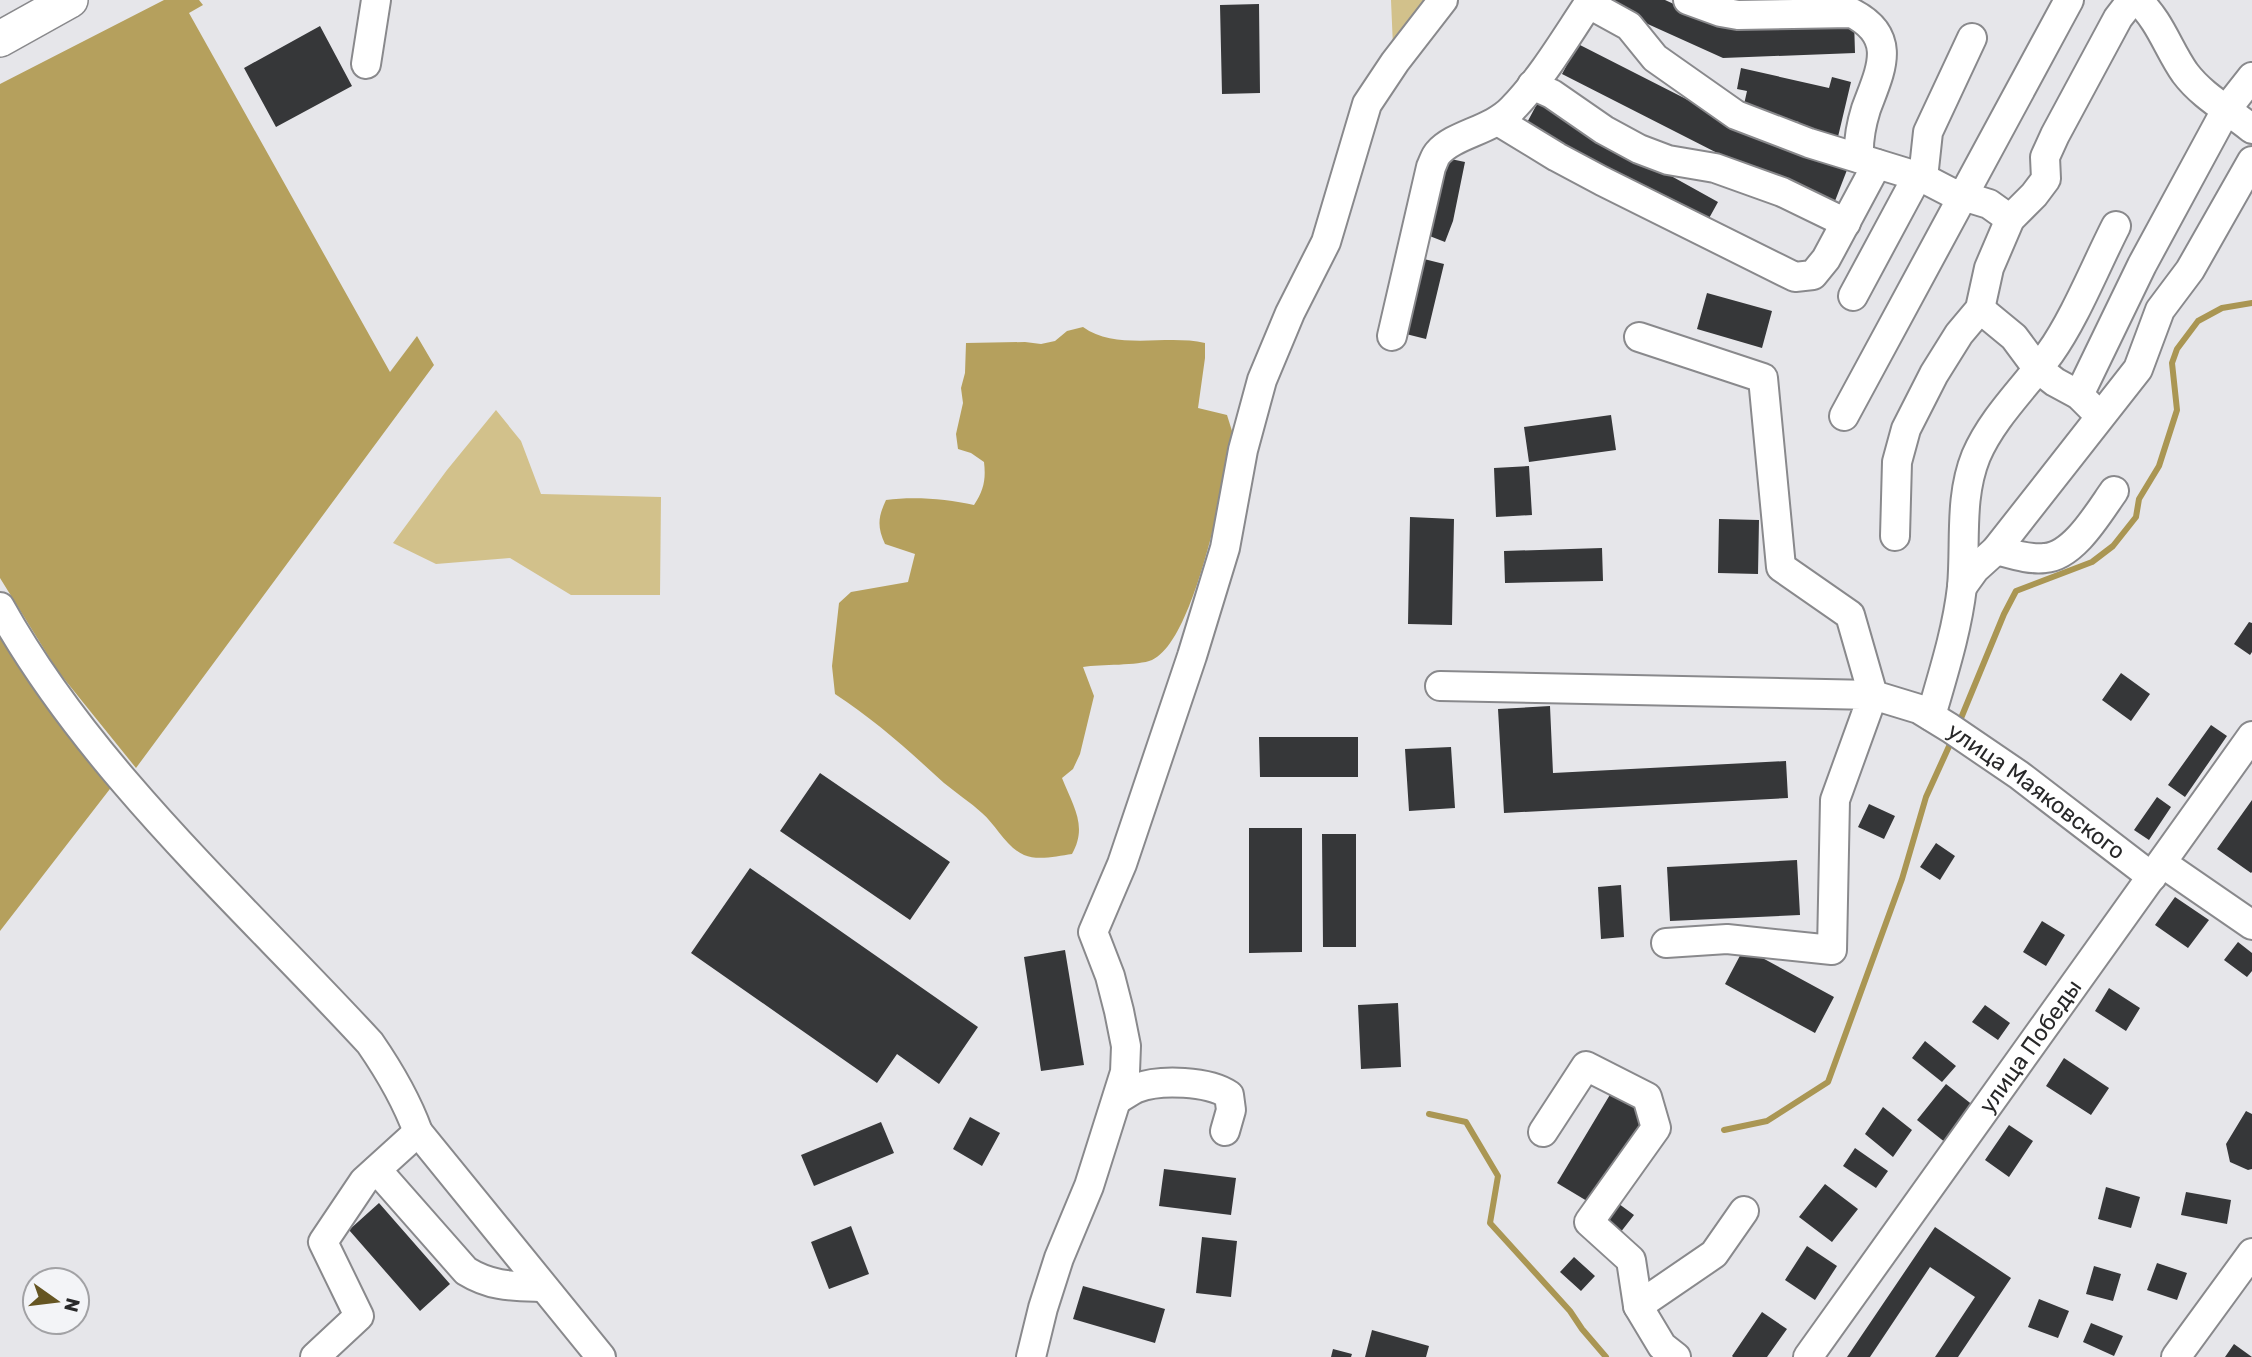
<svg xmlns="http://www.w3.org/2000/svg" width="2252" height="1357" font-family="Rubik,sans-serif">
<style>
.green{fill:#d2c18b}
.forest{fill:#b5a05d}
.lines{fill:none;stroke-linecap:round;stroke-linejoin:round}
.stream{stroke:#aa9653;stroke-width:6}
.building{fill:#363739}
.minor-casing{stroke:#89898c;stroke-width:32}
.major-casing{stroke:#89898c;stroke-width:38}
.minor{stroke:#fff;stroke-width:28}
.major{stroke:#fff;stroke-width:35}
.labels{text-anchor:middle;stroke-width:7;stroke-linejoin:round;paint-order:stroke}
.street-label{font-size:23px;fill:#282829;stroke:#f3f4f7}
</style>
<rect width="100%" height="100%" fill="#e6e6ea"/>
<path class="green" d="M 1391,0 L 1434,0 L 1393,47 Z
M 496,410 L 521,441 L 541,494 L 661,497 L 660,595 L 571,595 L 510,558 L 436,564 L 393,543 L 447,470 Z"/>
<path class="forest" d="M 164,0 L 199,0 L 203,5 L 189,13 L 390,372 L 417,336 L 434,365 L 136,768 L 57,670 L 0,578 L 0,84 Z
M 1083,327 C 1116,351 1167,334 1205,343 L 1205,358 L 1198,408 L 1227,415 L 1232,431 L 1232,448 C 1221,493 1194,641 1152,660 C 1138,666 1101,664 1083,667 L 1094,696 L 1080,754 L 1073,769 L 1062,778 C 1073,806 1088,826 1072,854 C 1057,856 1038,861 1024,855 C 1006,847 996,825 982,813 C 970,802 956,793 944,783 C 909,751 875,720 835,694 L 832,666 L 839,603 L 851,592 L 908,582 L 915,554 L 885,544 C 877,527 878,517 886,500 C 914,496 947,499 974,505 C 984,490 986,479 984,462 L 971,453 L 958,449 L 956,434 L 963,403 L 961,388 L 965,373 L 966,343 L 1025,342 L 1041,344 L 1055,341 L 1067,331 Z
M 0,632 L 113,785 L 0,931 Z"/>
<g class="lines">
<path class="stream" d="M 1959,723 L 2004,614 L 2016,591 L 2092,562 L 2113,546 L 2136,517 L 2139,499 L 2159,466 L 2177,410 L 2172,363 L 2177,349 L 2198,321 L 2222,308 L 2252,303
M 1429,1114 L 1466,1122 L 1498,1176 L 1490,1223 L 1570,1311 L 1582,1329 L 1606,1357
M 1724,1130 L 1767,1121 L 1828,1082 L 1902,879 L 1926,797 L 1951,742"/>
</g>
<path class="building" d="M 1613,0 L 1665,0 L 1720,25 L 1854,20 L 1855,53 L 1723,58 L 1610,7 Z
M 1259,4 L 1260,93 L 1222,94 L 1220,5 Z
M 320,26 L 352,86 L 276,127 L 244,68 Z
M 1578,44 L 1747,130 L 1847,170 L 1835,201 L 1731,160 L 1562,74 Z
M 1741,68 L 1829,88 L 1832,77 L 1851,82 L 1837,141 L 1797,131 L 1799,122 L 1743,109 L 1747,91 L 1737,89 Z
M 1538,102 L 1718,202 L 1702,231 L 1522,132 Z
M 1446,158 L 1465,162 L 1453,221 L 1445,242 L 1427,235 L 1435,214 Z
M 1424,259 L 1444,264 L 1426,339 L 1406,334 Z
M 1707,293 L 1772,311 L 1762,348 L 1697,329 Z
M 1611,415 L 1616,450 L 1529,462 L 1524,427 Z
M 1529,466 L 1532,515 L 1496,517 L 1494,468 Z
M 1410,517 L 1454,519 L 1452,625 L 1408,624 Z
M 1719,519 L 1759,520 L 1758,574 L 1718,573 Z
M 1602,548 L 1603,581 L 1505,583 L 1504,551 Z
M 2249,622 L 2252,623 L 2252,652 L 2250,655 L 2234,644 Z
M 2121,673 L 2150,694 L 2131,721 L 2102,700 Z
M 1550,706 L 1553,773 L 1786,761 L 1788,798 L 1504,813 L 1498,709 Z
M 2211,725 L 2227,736 L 2185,797 L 2168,785 Z
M 1259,737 L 1358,737 L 1358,777 L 1260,777 Z
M 1451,747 L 1455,808 L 1409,811 L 1405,749 Z
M 820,773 L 950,862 L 910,920 L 780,831 Z
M 2157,797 L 2171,807 L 2149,840 L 2134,830 Z
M 2252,800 L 2252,872 L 2251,873 L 2217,849 Z
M 1869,804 L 1895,816 L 1884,839 L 1858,827 Z
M 1249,828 L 1302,828 L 1302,952 L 1249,953 Z
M 1322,834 L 1356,834 L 1356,947 L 1323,947 Z
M 1936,843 L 1955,856 L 1940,880 L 1920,867 Z
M 1797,860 L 1800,915 L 1670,921 L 1667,867 Z
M 750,868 L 978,1027 L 939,1084 L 897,1054 L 877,1083 L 691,953 Z
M 1621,885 L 1624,937 L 1601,939 L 1598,887 Z
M 2175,897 L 2209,920 L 2188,948 L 2155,925 Z
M 2042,921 L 2065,935 L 2046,966 L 2023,952 Z
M 2238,942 L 2252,953 L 2252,971 L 2247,977 L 2224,960 Z
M 1744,948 L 1834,997 L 1815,1033 L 1725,984 Z
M 1065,950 L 1084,1065 L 1041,1071 L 1024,957 Z
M 2109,988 L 2140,1008 L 2126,1031 L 2095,1011 Z
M 1398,1003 L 1401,1067 L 1361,1069 L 1358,1005 Z
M 1985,1005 L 2010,1023 L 1998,1040 L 1972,1022 Z
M 1925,1041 L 1956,1066 L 1942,1082 L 1912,1058 Z
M 2064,1058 L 2109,1088 L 2091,1115 L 2046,1086 Z
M 1946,1084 L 1974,1106 L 1946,1143 L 1917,1120 Z
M 1611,1093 L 1651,1117 L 1597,1207 L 1557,1183 Z
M 1883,1107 L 1912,1130 L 1893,1157 L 1865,1134 Z
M 2246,1111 L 2252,1114 L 2252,1169 L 2248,1170 L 2230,1162 L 2226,1144 Z
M 970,1117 L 1000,1133 L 982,1166 L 953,1149 Z
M 881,1122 L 894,1153 L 814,1186 L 801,1155 Z
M 2009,1125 L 2033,1141 L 2009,1177 L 1985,1160 Z
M 1855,1148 L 1888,1171 L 1876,1188 L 1843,1166 Z
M 1164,1169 L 1236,1178 L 1231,1215 L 1159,1206 Z
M 1825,1184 L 1858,1209 L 1832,1242 L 1799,1217 Z
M 2106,1187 L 2140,1197 L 2131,1228 L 2098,1219 Z
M 2186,1192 L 2231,1200 L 2227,1224 L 2181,1215 Z
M 1615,1201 L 1634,1215 L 1620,1233 L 1601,1218 Z
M 379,1203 L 450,1284 L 420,1311 L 349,1230 Z
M 851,1226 L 869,1274 L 829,1289 L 811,1242 Z
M 1935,1227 L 2011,1278 L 1958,1357 L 1935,1357 L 1975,1297 L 1930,1267 L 1870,1357 L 1847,1357 Z
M 1202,1237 L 1237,1241 L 1231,1297 L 1196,1293 Z
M 1807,1246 L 1837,1266 L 1815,1300 L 1785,1280 Z
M 1574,1257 L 1595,1276 L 1581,1291 L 1560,1272 Z
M 2157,1263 L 2187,1273 L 2177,1300 L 2147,1290 Z
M 2094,1266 L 2121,1274 L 2113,1301 L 2086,1294 Z
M 1083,1286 L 1165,1309 L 1155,1343 L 1073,1319 Z
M 2039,1299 L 2069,1311 L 2058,1338 L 2028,1327 Z
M 1762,1312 L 1787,1329 L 1767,1357 L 1733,1357 L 1732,1356 Z
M 2091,1323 L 2123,1336 L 2114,1356 L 2083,1342 Z
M 1372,1330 L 1429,1346 L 1426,1357 L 1365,1357 Z
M 2234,1344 L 2252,1357 L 2225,1357 Z
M 1333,1349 L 1352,1354 L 1351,1357 L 1331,1357 Z"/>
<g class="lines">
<defs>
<g id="minor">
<path d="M 1688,0 L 1721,12 L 1738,15 L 1852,13 C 1899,37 1880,71 1866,109 C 1861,125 1858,141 1859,158"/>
<path d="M 2137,0 C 2160,20 2168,49 2185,73 C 2203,97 2229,110 2252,129"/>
<path d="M 1589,4 L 1629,26 L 1655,58 L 1736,115 L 1809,143 L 1923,178 L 1950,192 L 1989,204 L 2010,219"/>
<path d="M 366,64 L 376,0"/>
<path d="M 1532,85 L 1552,94 L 1604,130 L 1639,149 L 1668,160 L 1715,168 L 1782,192 L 1846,223"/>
<path d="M 1498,121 L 1557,157 L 1602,181 L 1795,277 L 1813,275 L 1826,259 L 1877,164"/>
<path d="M 1923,178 L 1928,132 L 1972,38"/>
<path d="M 1853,296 L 1917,177"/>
<path d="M 1980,309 L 2014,337 L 2037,368 L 2055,382 L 2079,395 L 2092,408"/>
<path d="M 1392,336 L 1431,167 C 1433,163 1435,156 1438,153 C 1454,134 1491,131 1512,109 C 1543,77 1566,37 1591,0"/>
<path id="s1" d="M 1639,337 L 1763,378 L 1781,567 L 1850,615 L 1873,695 L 1919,709 L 1950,728 L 2019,775 L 2152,877"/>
<path d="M 2079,395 L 2142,265 L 2213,134 L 2226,110 L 2252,77"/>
<path d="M 1844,416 L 2069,0"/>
<path d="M 1895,536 L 1897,462 L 1906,429 L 1934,374 L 1959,334 L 1980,309 L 1989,268 L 2010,219 L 2034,195 L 2046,179 L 2045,157 L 2055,135 L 2118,18 L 2132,0"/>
<path d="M 1996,550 C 2012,554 2029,560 2045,558 C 2074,556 2099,512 2114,491"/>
<path d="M 1962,587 L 1975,569 L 1996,550 L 2138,369 L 2160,310 L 2190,270 L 2252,161"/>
<path d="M 0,607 C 91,771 244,906 370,1043 C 390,1072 406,1099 418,1132 L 601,1357"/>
<path d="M 1440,686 L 1873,695 L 1835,800 L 1832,950 L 1727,939 L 1666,943"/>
<path d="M 1931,716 C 1943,674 1957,631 1962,587 C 1966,543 1959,498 1976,456 C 1992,418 2026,386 2050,353 C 2075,318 2096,265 2116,226"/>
<path d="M 2162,863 L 2252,925"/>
<path d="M 1118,1099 C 1124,1096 1130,1091 1137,1088 C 1160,1079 1209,1081 1229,1095 L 1231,1110 L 1225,1131"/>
<path d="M 1543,1132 L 1586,1066 L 1647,1097 L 1656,1128 L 1589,1222 L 1631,1260 L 1638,1306 L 1662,1346 L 1676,1357"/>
<path d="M 377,1170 L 466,1271 C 492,1287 513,1286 543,1287"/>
<path d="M 1638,1306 L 1714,1254 L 1744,1211"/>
<path d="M 315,1357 L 359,1316 L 323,1242 L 364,1181 L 418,1132"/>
<path d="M 1031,1357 L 1043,1308 L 1059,1258 L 1089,1186 L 1125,1072 L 1126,1046 L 1119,1011 L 1110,976 L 1093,932 L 1122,864 L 1192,656 L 1225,548 L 1243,450 L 1262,380 L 1290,313 L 1326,242 L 1367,104 L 1395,62 L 1443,0"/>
<path id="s2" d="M 1808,1357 L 2252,736"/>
<path d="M 2176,1357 L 2252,1253"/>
</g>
<path id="major" d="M 0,39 L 70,0"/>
</defs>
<use href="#minor" class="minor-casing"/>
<use href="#major" class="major-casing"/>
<use href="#minor" class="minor"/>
<use href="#major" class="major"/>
</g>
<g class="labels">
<g class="street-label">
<text dy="8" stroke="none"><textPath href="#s1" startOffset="679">улица Маяковского</textPath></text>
<text dy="8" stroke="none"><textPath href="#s2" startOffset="382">улица Победы</textPath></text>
</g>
</g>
<g transform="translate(56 1301) rotate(104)"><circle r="33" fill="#f3f4f7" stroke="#a2a2a5" stroke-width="2"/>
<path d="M0-5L12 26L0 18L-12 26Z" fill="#655522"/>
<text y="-10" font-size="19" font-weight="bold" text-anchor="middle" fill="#282829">N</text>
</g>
</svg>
